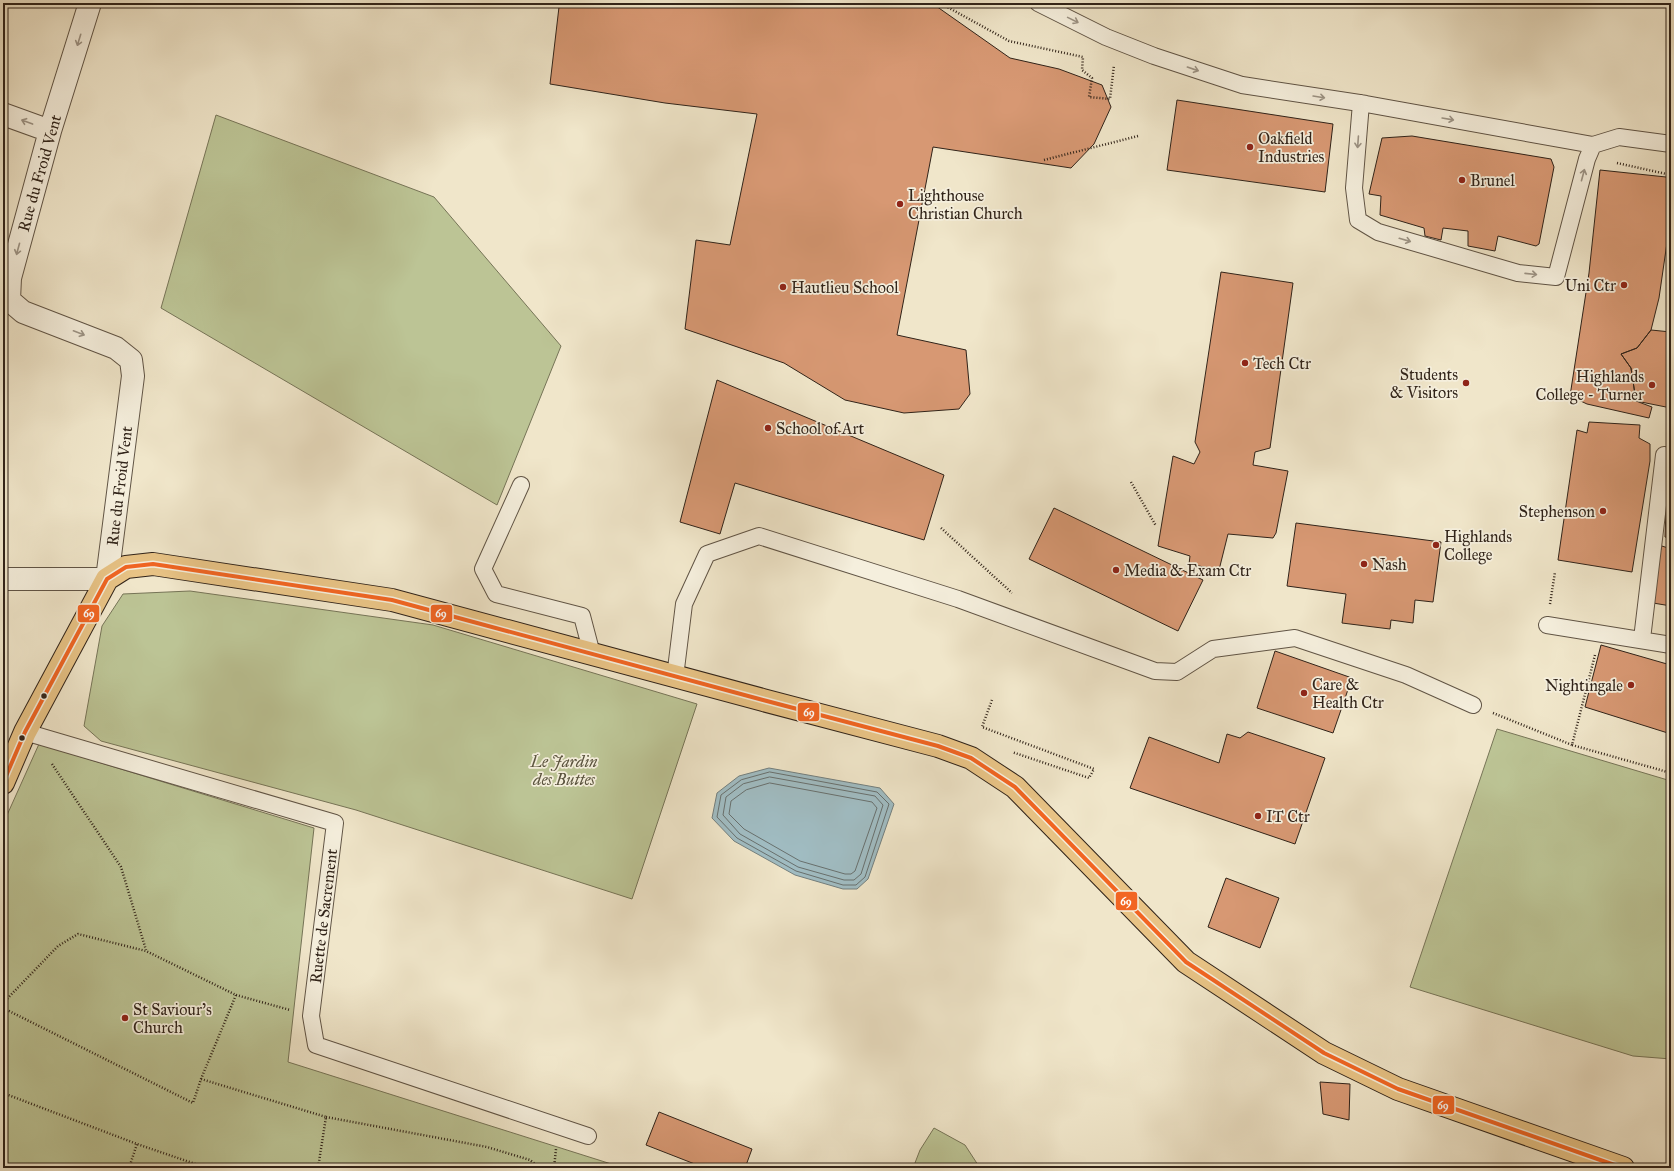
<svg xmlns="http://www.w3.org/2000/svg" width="1674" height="1171" font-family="'IM FELL Great Primer',serif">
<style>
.green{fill:#bcc495;stroke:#767457}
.water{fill:#a0bcc2;stroke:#737f7e}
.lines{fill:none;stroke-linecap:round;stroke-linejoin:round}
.shore{stroke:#68706e;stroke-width:1}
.building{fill:#d79873;stroke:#302319}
.lane-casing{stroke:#605445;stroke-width:18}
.street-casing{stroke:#605445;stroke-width:24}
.primary-casing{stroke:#302319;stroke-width:24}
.path{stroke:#302319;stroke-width:2.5;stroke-dasharray:1 2;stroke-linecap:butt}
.lane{stroke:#f5efdd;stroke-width:16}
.street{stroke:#f5efdd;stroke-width:22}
.primary{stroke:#e8c385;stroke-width:22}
.bus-1-casing{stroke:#f5efdd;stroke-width:7}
.bus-1{stroke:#f26522;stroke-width:4}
.oneway{stroke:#9c9385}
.poi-dot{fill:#8f2418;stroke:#f5efdd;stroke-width:1.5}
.bus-dot{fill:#302319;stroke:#f5efdd;stroke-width:1.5}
.labels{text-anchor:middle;stroke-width:3.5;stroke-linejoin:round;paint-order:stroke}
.poi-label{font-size:16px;fill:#302319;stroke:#f5efdd;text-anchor:start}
.street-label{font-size:16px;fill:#302319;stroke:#f5efdd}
.park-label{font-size:16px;font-style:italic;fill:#5a533e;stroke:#f5efdd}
.line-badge{stroke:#f5efdd;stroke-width:1.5}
.badge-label{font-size:11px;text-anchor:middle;font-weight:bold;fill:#fff}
</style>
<rect width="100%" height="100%" fill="#f0e6ca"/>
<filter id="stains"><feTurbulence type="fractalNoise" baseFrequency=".005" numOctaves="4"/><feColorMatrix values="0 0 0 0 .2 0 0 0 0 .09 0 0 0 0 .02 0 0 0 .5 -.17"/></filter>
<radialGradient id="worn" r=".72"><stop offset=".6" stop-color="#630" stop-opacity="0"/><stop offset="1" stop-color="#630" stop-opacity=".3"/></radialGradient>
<path class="green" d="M 216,115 L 434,197 L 561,346 L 497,505 L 161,308 Z
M 190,591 L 433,625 L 697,704 L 632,899 L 356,810 L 101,741 L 84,726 L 102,626 L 123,594 Z
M 1497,729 L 1671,781 L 1671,1059 L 1633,1056 L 1410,987 Z
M 39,744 L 314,828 L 288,1062 L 624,1168 L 3,1168 L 3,824 Z
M 934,1128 L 965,1145 L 980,1168 L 913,1168 L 920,1150 Z"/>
<path class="water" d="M 769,768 L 880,788 L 894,804 L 868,879 L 857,889 L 843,889 L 795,875 L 734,841 L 712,818 L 717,793 L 739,776 Z"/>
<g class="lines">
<path class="shore" d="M 770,772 L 877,792 L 889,804 L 865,877 L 856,885 L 843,885 L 796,871 L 737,838 L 717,817 L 721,795 L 741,780 Z
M 770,777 L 875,796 L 883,805 L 861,874 L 854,880 L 844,880 L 798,867 L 740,834 L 723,815 L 726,797 L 743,784 Z
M 770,783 L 872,802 L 877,808 L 855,871 L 851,874 L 845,874 L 800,861 L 744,829 L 729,814 L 731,801 L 746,790 Z"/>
</g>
<path class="building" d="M 591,3 L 927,3 L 936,6 L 1010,58 L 1059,69 L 1102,85 L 1111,107 L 1094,144 L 1071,168 L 933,147 L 897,335 L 966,350 L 970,394 L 959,409 L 904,413 L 845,400 L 784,363 L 685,329 L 696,240 L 730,245 L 757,114 L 665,103 L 550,84 L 559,7 Z
M 1177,100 L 1333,124 L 1325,192 L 1167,170 Z
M 1412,136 L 1551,159 L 1554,167 L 1539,244 L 1536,246 L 1498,236 L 1495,251 L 1468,246 L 1468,231 L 1443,228 L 1441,240 L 1425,236 L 1424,228 L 1380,215 L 1381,196 L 1369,194 L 1382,138 Z
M 1600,170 L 1666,177 L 1671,183 L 1671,215 L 1659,298 L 1651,330 L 1637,348 L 1621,354 L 1631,368 L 1636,401 L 1652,407 L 1649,418 L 1587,404 L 1570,396 L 1589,273 Z
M 1221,272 L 1293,283 L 1270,448 L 1255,452 L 1253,465 L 1288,471 L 1276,533 L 1273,538 L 1228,534 L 1219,570 L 1189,564 L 1190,556 L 1158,546 L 1173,456 L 1194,464 L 1200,452 L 1195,442 Z
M 1651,330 L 1671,332 L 1671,408 L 1636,401 L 1631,368 L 1621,354 L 1637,348 Z
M 717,380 L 944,475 L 924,540 L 735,483 L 720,534 L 680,522 Z
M 1589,422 L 1640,425 L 1639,438 L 1650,444 L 1650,461 L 1632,572 L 1558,560 L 1577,430 L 1587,433 Z
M 1671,476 L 1671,499 L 1669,499 Z
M 1054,508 L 1203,580 L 1178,631 L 1029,559 Z
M 1666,510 L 1671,513 L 1671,538 L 1665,537 Z
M 1296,523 L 1441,542 L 1433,602 L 1415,600 L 1413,623 L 1391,620 L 1390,629 L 1342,623 L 1346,594 L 1287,586 Z
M 1662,546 L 1671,549 L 1671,606 L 1653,603 L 1657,561 Z
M 1601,645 L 1667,664 L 1667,648 L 1671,649 L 1671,734 L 1585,707 Z
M 1275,651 L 1352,678 L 1333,733 L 1257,708 Z
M 1248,732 L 1325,758 L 1295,844 L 1130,788 L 1149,737 L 1219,763 L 1227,734 L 1240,738 Z
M 1226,878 L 1279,898 L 1260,948 L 1208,927 Z
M 1320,1082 L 1350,1084 L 1349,1120 L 1323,1114 Z
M 659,1112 L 752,1149 L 745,1168 L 705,1168 L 646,1145 Z"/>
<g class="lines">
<defs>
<path id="lane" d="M 1038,3 L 1106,37 L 1154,56 L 1242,85 L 1366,104 L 1593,145 L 1619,137 L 1671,144
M 1361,103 L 1354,188 L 1358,220 L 1378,232 L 1518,273 L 1556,277 L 1587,159 L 1593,145
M 521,485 L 483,569 L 496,594 L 582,616 L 592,654
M 1547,625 L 1671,645
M 1642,639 L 1664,455
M 675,677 L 684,604 L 707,554 L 759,536 L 958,599 L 1155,671 L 1177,672 L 1213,649 L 1295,638 L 1406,675 L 1473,705
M 25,732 L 335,823 L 311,1016 L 316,1045 L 588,1136"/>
<path id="street" d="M 3,114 L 50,131
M 3,579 L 107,579 L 133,376 L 131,360 L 116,348 L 23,312 L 9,300 L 10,278 L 50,131 L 90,3"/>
<path id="primary" d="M 3,783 L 25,732 L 107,579 L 126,567 L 153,564 L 392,600 L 763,700 L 938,746 L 971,758 L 1015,787 L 1186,962 L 1324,1053 L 1398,1089 L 1623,1168"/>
</defs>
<use href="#lane" class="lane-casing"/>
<use href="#street" class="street-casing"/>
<use href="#primary" class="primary-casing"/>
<path class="path" d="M 940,3 L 1009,41 L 1083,57 L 1082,70 L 1092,78 L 1089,97 L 1110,99 L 1114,65
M 1044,160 L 1138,136
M 1617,163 L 1671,175
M 1131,482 L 1156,526
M 941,528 L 1012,593
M 1550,604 L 1555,572
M 1595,655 L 1572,745 L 1671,773
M 992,700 L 982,727 L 1094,769 L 1089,778 L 1012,752
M 1493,713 L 1572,745
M 52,764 L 121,867 L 146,950
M 236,995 L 290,1010
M 3,1003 L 58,946 L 78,934 L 146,951 L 236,995 L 201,1079 L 193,1103 L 3,1008
M 201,1079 L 326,1117 L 318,1168
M 3,1093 L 137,1144 L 207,1168
M 326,1117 L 487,1147 L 530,1160 L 540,1168
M 129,1168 L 137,1144
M 554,1168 L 556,1149"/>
<use href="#lane" class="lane"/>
<use href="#street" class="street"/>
<use href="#primary" class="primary"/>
<defs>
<path id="bus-1" d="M 3,783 L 25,732 L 107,579 L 126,567 L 153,564 L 392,600 L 763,700 L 938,746 L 971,758 L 1015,787 L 1186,962 L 1324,1053 L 1398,1089 L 1623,1168"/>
</defs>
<use href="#bus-1" class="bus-1-casing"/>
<use href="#bus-1" class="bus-1"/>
</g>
<defs><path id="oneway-shaft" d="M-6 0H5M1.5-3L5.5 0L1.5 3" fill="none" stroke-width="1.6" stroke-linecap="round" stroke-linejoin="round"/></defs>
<g class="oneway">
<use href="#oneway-shaft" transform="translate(1073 20) rotate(26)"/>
<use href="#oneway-shaft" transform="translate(79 40) rotate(107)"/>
<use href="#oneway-shaft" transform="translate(1193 69) rotate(19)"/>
<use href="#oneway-shaft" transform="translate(1319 97) rotate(9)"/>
<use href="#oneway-shaft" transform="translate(1448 119) rotate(10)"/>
<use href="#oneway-shaft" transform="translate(27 122) rotate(-160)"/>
<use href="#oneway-shaft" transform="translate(1358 142) rotate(94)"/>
<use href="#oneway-shaft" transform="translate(1583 175) rotate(-75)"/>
<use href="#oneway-shaft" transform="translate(1405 240) rotate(16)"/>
<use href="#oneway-shaft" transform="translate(18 249) rotate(105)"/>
<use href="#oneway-shaft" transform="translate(1531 274) rotate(6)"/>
<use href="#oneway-shaft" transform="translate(79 333) rotate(21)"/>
</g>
<g class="poi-dot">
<circle cx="1250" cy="147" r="4"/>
<circle cx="1462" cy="180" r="4"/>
<circle cx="900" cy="204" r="4"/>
<circle cx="1624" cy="285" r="4"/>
<circle cx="783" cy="287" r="4"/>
<circle cx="1245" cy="363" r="4"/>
<circle cx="1466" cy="383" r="4"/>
<circle cx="1652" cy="385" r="4"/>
<circle cx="768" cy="428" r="4"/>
<circle cx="1603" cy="511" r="4"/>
<circle cx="1436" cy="545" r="4"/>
<circle cx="1364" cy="564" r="4"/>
<circle cx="1116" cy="570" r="4"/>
<circle cx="1631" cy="685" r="4"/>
<circle cx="1304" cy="693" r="4"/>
<circle cx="1258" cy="816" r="4"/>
<circle cx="125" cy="1018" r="4"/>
</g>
<g class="bus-dot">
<circle cx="44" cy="696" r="3.5"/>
<circle cx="22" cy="738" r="3.5"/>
</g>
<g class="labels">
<g class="poi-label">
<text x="1258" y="144">Oakfield<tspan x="1258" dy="18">Industries</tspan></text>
<text x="1470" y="186">Brunel</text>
<text x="908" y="201">Lighthouse<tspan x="908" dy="18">Christian Church</tspan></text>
<text x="1616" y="291" text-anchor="end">Uni Ctr</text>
<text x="791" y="293">Hautlieu School</text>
<text x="1253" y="369">Tech Ctr</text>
<text x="1458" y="380" text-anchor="end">Students<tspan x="1458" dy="18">&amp; Visitors</tspan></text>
<text x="1644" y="382" text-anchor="end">Highlands<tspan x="1644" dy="18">College - Turner</tspan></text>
<text x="776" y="434">School of Art</text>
<text x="1595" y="517" text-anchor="end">Stephenson</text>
<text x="1444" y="542">Highlands<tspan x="1444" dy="18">College</tspan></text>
<text x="1372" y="570">Nash</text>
<text x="1124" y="576">Media &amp; Exam Ctr</text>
<text x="1312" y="690">Care &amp;<tspan x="1312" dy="18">Health Ctr</tspan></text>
<text x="1623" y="691" text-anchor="end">Nightingale</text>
<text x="1266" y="822">IT Ctr</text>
<text x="133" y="1015">St Saviour's<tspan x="133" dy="18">Church</tspan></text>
</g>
<g class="street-label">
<text transform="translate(39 173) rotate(-74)" y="6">Rue du Froid Vent</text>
<text transform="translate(119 486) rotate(-83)" y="6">Rue du Froid Vent</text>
<text transform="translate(323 916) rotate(-83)" y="6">Ruette de Sacrement</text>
</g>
<g class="park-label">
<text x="564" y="767">Le Jardin<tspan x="564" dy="18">des Buttes</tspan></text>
</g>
</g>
<g class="line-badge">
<rect x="77" y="604" width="23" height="19" rx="4" fill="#f26522"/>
<rect x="430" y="604" width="23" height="19" rx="4" fill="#f26522"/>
<rect x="797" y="702" width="23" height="20" rx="4" fill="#f26522"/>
<rect x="1115" y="891" width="23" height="20" rx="4" fill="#f26522"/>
<rect x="1432" y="1095" width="23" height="20" rx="4" fill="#f26522"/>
</g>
<g class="badge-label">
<text x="89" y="617">69</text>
<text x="441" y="617">69</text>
<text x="809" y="716">69</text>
<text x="1126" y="905">69</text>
<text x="1443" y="1109">69</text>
</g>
<rect width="1674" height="1171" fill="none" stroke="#f0e6ca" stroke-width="16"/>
<rect x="4" y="4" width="1666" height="1163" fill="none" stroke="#302319" stroke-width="2"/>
<rect x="8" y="8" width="1658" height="1155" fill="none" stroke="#302319"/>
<rect width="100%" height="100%" filter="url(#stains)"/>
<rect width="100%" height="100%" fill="url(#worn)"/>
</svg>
